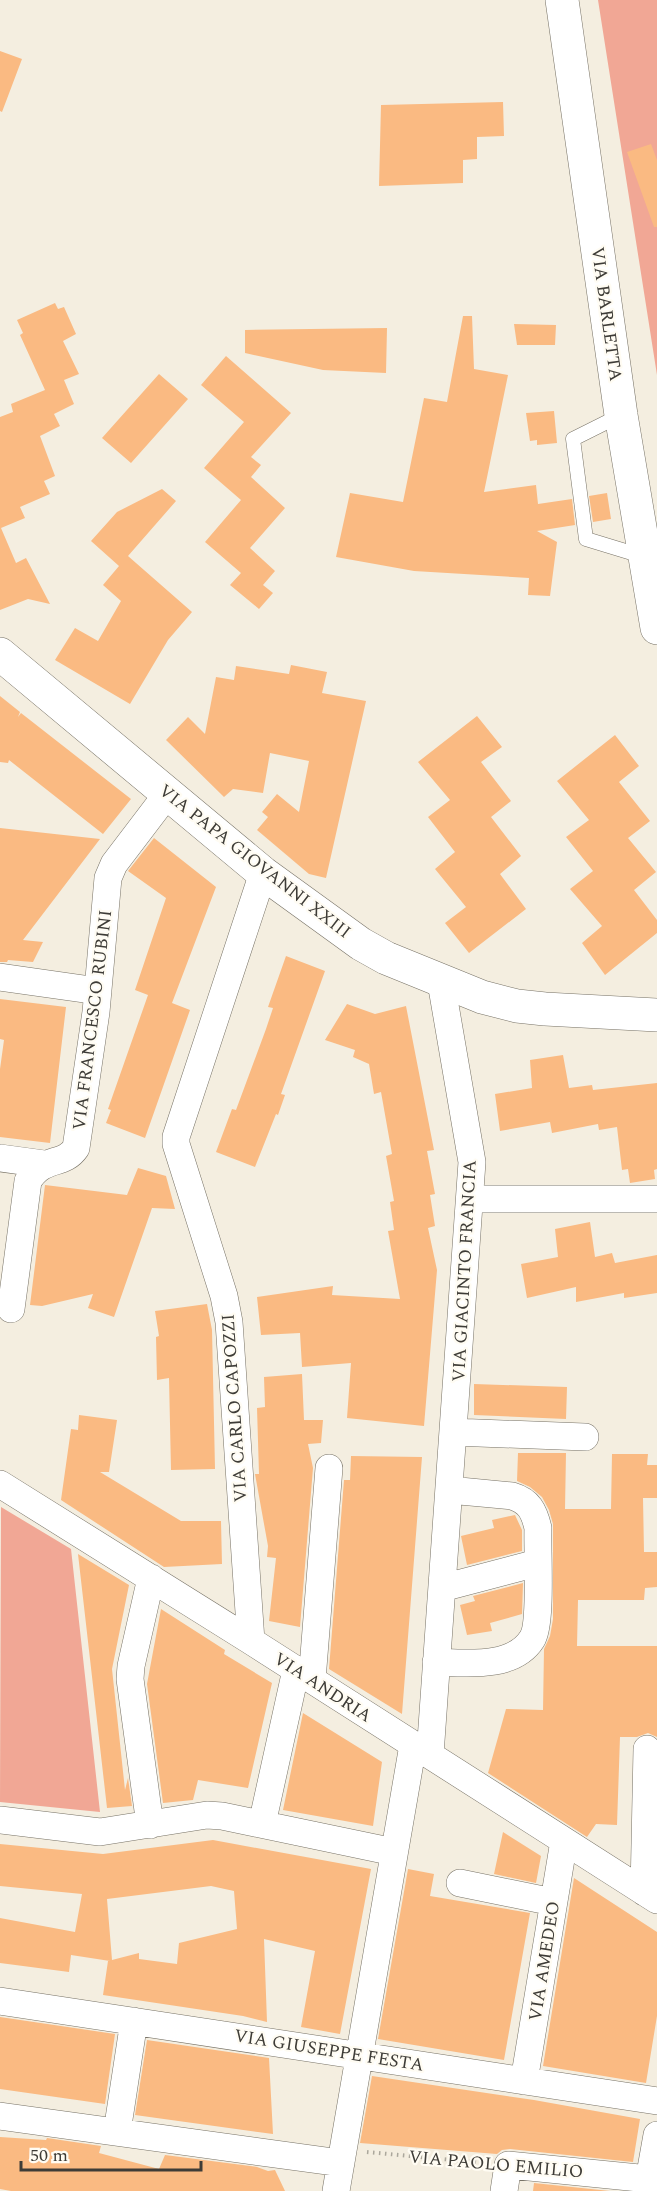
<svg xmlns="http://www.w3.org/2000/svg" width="657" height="2191" font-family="Spectral,serif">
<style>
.green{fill:#f1a795}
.building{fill:#faba82;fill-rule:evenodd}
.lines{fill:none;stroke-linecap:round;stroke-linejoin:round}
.lane-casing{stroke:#777266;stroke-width:15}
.street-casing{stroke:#777266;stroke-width:28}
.secondary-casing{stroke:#777266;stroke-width:34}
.path{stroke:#aba79c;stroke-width:4;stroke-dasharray:1.5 4.5;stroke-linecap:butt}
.lane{stroke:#fff;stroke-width:14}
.street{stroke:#fff;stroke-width:27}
.secondary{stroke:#fff;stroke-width:33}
.labels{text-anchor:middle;stroke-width:4.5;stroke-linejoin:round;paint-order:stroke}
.street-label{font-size:18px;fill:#3e3c37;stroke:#fffcf3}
</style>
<rect width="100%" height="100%" fill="#f4eee0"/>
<path class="green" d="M 598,0 L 657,0 L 657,375 Z
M 1,1507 L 71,1549 L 100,1812 L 0,1802 Z"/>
<path class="building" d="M 0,51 L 22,59 L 2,112 L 0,111 Z
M 503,102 L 504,136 L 477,137 L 477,159 L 463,160 L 463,183 L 379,186 L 381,105 Z
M 651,144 L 657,160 L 657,227 L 654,227 L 627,152 Z
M 55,303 L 58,309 L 64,307 L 76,334 L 63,341 L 79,374 L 64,380 L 74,404 L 54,414 L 60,426 L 40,436 L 55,476 L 44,481 L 50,494 L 20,507 L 25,518 L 1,528 L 16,563 L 26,558 L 50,604 L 28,599 L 0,610 L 0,417 L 13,412 L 11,404 L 45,390 L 20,335 L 23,333 L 17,320 Z
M 463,316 L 472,316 L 474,369 L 508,375 L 484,492 L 536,485 L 538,504 L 572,499 L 575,525 L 537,531 L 557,542 L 550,596 L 528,595 L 529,578 L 414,571 L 336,557 L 350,493 L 403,502 L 424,398 L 447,402 Z
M 514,324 L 556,325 L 555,345 L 517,345 Z
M 387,328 L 386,373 L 323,370 L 245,353 L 245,330 Z
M 226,356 L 291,413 L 251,457 L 261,465 L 251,477 L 285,508 L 250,548 L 275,571 L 263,585 L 273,593 L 259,609 L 230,585 L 241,573 L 205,542 L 241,500 L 204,468 L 244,422 L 201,385 Z
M 159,374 L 188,399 L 131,463 L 102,438 Z
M 554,411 L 557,443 L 537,445 L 537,440 L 530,441 L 526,413 Z
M 162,489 L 176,501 L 128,556 L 192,612 L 168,640 L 130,704 L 55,660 L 75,628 L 98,641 L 121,601 L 103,585 L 119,566 L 91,541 L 117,512 Z
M 607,493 L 611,519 L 593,522 L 589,496 Z
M 291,665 L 327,672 L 322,693 L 366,701 L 326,878 L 309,874 L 257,830 L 268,817 L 262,812 L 277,794 L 299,812 L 309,761 L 270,753 L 263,793 L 233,789 L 224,797 L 166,740 L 188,717 L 205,734 L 216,677 L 234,680 L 236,666 L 289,674 Z
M 0,696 L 20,712 L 18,717 L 21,713 L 131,799 L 103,834 L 9,760 L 8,763 L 0,762 Z
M 477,716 L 502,747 L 481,762 L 511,801 L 491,817 L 521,856 L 500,874 L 526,909 L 469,953 L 445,923 L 466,907 L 435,869 L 455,852 L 428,817 L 450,800 L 418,762 Z
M 615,735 L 639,766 L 619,782 L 650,821 L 628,838 L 656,872 L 634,890 L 657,920 L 657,933 L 605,975 L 582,943 L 602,926 L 570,889 L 593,871 L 566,837 L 589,820 L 557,781 Z
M 0,828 L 100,839 L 23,940 L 43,942 L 33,962 L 8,960 L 7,962 L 0,962 Z
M 154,838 L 216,887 L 172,1003 L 190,1010 L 145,1138 L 106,1123 L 111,1110 L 108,1109 L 148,995 L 135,990 L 166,898 L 128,871 Z
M 286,956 L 325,971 L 281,1094 L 285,1095 L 278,1115 L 276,1114 L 255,1167 L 216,1152 L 232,1109 L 236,1110 L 266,1029 L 273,1008 L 268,1007 Z
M 0,999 L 66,1007 L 50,1143 L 0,1137 L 0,1069 L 4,1040 L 0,1039 Z
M 347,1004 L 375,1014 L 406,1006 L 434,1150 L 427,1151 L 435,1194 L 430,1195 L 435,1226 L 428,1228 L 437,1270 L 424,1426 L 347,1418 L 351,1363 L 302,1367 L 300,1333 L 261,1335 L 257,1297 L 333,1286 L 332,1295 L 400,1299 L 388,1231 L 394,1230 L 390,1202 L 394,1201 L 386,1156 L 392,1154 L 381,1092 L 374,1094 L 369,1064 L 353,1057 L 355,1050 L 325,1040 Z
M 563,1055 L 569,1088 L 592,1085 L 593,1090 L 657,1083 L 657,1169 L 654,1170 L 655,1179 L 630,1183 L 628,1169 L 622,1170 L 617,1127 L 599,1130 L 598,1124 L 552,1133 L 550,1122 L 500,1131 L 495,1094 L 532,1088 L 530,1060 Z
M 138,1168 L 166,1176 L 175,1209 L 152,1208 L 114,1317 L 88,1308 L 93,1294 L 42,1306 L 30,1305 L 45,1185 L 127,1195 Z
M 590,1222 L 595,1257 L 612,1253 L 615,1263 L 657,1255 L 657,1293 L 624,1298 L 624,1293 L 576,1302 L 576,1287 L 527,1298 L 521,1264 L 558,1257 L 555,1229 Z
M 207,1304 L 212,1330 L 215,1469 L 171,1470 L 169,1378 L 157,1380 L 156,1337 L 159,1336 L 155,1311 Z
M 302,1374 L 304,1420 L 323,1420 L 321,1443 L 308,1444 L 313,1468 L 300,1627 L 269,1621 L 276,1558 L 267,1557 L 268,1546 L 255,1474 L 259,1474 L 257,1408 L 265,1407 L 264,1377 Z
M 474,1384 L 567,1387 L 566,1419 L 474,1415 Z
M 79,1415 L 117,1420 L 109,1472 L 100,1472 L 181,1521 L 221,1521 L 222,1564 L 164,1567 L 61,1500 L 71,1429 L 78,1430 Z
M 518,1453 L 566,1453 L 565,1509 L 611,1509 L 612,1454 L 648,1454 L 647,1465 L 657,1465 L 657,1498 L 643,1498 L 644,1552 L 657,1552 L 657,1587 L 645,1588 L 644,1600 L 578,1600 L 577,1646 L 657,1646 L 657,1737 L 648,1733 L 637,1737 L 620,1737 L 617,1825 L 596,1824 L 587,1837 L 488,1773 L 506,1709 L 543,1710 L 544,1649 L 550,1636 L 553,1619 L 553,1524 L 549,1510 L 542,1497 L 530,1487 L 517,1481 Z
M 351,1456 L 422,1457 L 402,1714 L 329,1669 L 344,1480 L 350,1480 Z
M 515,1515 L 522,1530 L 522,1551 L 467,1565 L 461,1536 L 494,1528 L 492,1520 Z
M 78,1554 L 129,1585 L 112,1669 L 125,1790 L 128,1778 L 132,1806 L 107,1808 Z
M 523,1583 L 522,1614 L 490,1623 L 492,1631 L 467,1635 L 460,1605 L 475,1601 L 473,1596 Z
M 161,1609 L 225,1650 L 224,1654 L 272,1683 L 248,1788 L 198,1780 L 193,1800 L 163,1803 L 147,1684 Z
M 303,1713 L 382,1762 L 373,1826 L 283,1810 Z
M 503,1832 L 541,1856 L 536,1883 L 494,1874 Z
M 213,1840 L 371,1869 L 340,2034 L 301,2027 L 315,1951 L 264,1939 L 267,2022 L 243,2016 L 103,1995 L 108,1961 L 110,1961 L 71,1955 L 69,1972 L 0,1963 L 0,1918 L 75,1932 L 82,1894 L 0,1886 L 0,1844 L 103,1854 ZM 211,1886 L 234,1891 L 237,1929 L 179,1943 L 177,1964 L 139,1959 L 139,1953 L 112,1960 L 107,1899 Z
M 408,1869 L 434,1874 L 430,1896 L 530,1913 L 504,2060 L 378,2039 Z
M 574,1878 L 657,1932 L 657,2016 L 646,2083 L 543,2066 Z
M 0,2017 L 115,2034 L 105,2104 L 0,2089 Z
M 147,2040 L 269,2058 L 273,2134 L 135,2115 Z
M 372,2076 L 534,2100 L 640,2119 L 633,2162 L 510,2149 L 502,2150 L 497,2154 L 360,2143 Z
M 0,2137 L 46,2140 L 47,2138 L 101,2146 L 99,2153 L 159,2169 L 165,2155 L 257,2167 L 268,2171 L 275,2170 L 285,2191 L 11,2191 L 0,2189 Z
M 534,2183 L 610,2191 L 533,2191 Z"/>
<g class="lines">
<defs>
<path id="lane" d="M 621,415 L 573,439 L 586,539 L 645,557"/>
<path id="street" d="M 0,977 L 98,991
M 0,1158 L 44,1164
M 470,1199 L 657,1199
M 11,1309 L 28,1181 C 44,1155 63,1167 76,1148 L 96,1012 L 108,878 L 114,864 L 168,793
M 453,1432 L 585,1437
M 0,1484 L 251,1641 L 657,1900
M 442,1588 L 537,1563
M 251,1641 L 229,1322 L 224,1296 L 176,1144 L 176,1137 L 263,873
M 436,1662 C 466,1663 513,1669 532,1639 C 542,1624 537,1550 538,1528 C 534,1511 529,1501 512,1496 L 449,1490
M 312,1680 L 329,1468
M 430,1755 L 472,1162 L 441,982
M 0,1820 L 100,1832 L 207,1815 L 222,1816 L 394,1852
M 262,1824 L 296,1670
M 150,1825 L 130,1679 L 131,1666 L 151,1578
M 460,1883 L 553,1902
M 644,1892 L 647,1749
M 0,2001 L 657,2101
M 524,2081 L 564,1841
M 0,2116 L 341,2163
M 117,2132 L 134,2021
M 336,2191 L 413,1745
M 504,2191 L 508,2165 L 649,2179
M 647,2191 L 657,2135"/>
<path id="secondary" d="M 562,0 L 621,415 L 657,628
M 0,654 L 263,873 L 361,944 L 386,958 L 482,997 L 517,1006 L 545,1009 L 657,1015"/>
</defs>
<use href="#lane" class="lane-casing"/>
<use href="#street" class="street-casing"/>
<use href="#secondary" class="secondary-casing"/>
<path class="path" d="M 367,2152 L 485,2163"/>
<use href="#lane" class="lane"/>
<use href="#street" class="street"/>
<use href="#secondary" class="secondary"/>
</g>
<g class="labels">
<g class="street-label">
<text transform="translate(607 314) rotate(82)" y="6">VIA BARLETTA</text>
<text transform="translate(255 861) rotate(38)" y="6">VIA PAPA GIOVANNI XXIII</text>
<text transform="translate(92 1020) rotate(-83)" y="6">VIA FRANCESCO RUBINI</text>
<text transform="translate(464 1271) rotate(-87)" y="6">VIA GIACINTO FRANCIA</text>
<text transform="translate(234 1408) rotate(-94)" y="6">VIA CARLO CAPOZZI</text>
<text transform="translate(323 1687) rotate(33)" y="6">VIA ANDRIA</text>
<text transform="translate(544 1961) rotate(-81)" y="6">VIA AMEDEO</text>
<text transform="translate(329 2050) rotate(9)" y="6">VIA GIUSEPPE FESTA</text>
<text transform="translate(496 2164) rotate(5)" y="6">VIA PAOLO EMILIO</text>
</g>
</g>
<path d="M21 2161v9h180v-9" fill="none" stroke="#3e3c37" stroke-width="3"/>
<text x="30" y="2161" font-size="18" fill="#3e3c37" stroke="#fffcf3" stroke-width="4.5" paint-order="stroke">50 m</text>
</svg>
